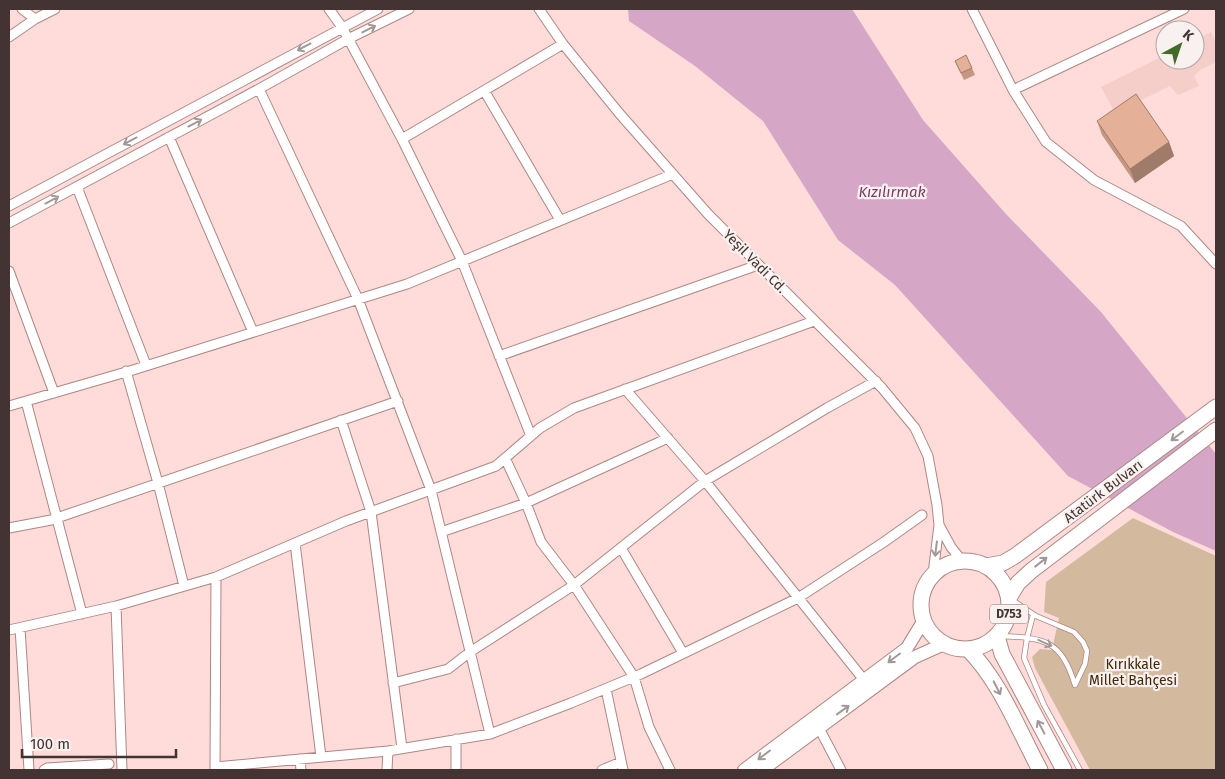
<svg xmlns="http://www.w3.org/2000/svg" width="1225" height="779" font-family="'Fira Sans',sans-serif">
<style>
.built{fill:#f5cdc9}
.green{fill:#d3b99e}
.water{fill:#d6a6c7}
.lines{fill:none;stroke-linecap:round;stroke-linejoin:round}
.lane-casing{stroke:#ae8784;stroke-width:6}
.street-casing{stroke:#ae8784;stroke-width:11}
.secondary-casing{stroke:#ae8784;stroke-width:14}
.highway-casing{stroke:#ae8784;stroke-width:17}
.lane{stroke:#fff;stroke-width:4.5}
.street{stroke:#fff;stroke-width:9}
.secondary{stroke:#fff;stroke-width:12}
.highway{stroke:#fff;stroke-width:15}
.wall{fill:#c49782}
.shaded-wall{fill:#a07b6a}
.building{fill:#e4b097;stroke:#a07b6a}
.oneway{stroke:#a19998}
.labels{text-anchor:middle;stroke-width:4.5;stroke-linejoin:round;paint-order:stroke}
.shield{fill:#f9f1f0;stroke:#7a6c6b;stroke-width:1}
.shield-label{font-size:12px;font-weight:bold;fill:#433332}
.street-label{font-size:14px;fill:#433332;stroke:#f9f1f0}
.park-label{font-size:14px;fill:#422806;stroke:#f9f1f0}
.water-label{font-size:15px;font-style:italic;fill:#783c67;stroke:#f9f1f0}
</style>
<rect width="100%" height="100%" fill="#ffdcd9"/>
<path class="built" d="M 1211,32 L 1216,42 L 1216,62 L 1200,70 L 1194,76 L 1199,86 L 1178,95 L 1170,86 L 1115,113 L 1101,87 L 1165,55 L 1165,60 L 1195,60 L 1195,40 Z"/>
<path class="green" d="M 1133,518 L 1216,556 L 1216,770 L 1090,770 L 1035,668 L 1032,657 L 1040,649 L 1052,650 L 1059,618 L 1044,612 L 1046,582 Z"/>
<path class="water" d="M 628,9 L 852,9 L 923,120 L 1006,214 L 1101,312 L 1216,454 L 1216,551 L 1173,532 L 1068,476 L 895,285 L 838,240 L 763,121 L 695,66 L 629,21 Z"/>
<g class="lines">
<defs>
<path id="lane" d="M 1033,615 L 1027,638 L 1024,658 L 1044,705 L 1080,770
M 1001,636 C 1045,638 1061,640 1075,685 L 1085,664 L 1087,651 L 1083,642 L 1074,632 L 1036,616 L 1012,600"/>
<path id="street" d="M 22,9 L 35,19
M 329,9 L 342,27 L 402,139 L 462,261 L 531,436
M 539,9 L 563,44 L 619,113 L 708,214 L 882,388 L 915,428 L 928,456 L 937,505 L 939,525 L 933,574
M 972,9 L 1013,90 L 1184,9
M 9,37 L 35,19 L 55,9
M 259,89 L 358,299 L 431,490 L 490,734
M 1013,90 L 1046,142 L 1094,180 L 1181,226 L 1216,264
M 485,92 L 560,220
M 169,137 L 253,332
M 402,139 L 563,44
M 77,187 L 146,365
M 9,206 L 378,9
M 9,223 L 259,89 L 348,39 L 409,9
M 9,271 L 54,393
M 499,356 L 758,265
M 126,371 L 158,483 L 184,586
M 625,389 L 705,481 L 864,680
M 26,401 L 82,614
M 9,406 L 133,370 L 407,284 L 673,174
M 341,420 L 371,512 L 402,748
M 505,458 L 526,503 L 541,542 L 574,585 L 634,677 L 649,727 L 670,770
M 939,525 L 951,547 L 962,561
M 9,528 L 51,520 L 398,401
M 441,532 L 526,503 L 668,438
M 295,543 L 321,757
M 621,548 L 683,653
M 116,606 L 122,770
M 20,628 L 29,770
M 9,630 L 116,606 L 216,577 L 346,521 L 496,466 L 540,428 L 574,408 L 814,321
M 393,683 L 448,669 L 470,652 L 574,585 L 705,481 L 827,408 L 876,381
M 606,689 L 623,770
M 819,728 L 841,770
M 456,739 L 456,770
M 300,759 L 301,770
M 215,767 L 388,751 L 490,734 L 571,703 L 641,674 L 798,598 L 884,542 L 922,515
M 44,770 L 47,768 L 109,764
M 215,770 L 216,577
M 387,770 L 388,751
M 602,770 L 621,762"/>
<path id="secondary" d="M 744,770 L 907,648 L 924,620
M 762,770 L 915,657 L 944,644"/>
<path id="highway" d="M921 605a44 44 0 1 1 88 0a44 44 0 1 1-88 0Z
M 986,566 L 1003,563 L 1015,556 L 1216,407
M 1009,598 L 1018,583 L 1031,571 L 1216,430
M 997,636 L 1002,654 L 1064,770
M 968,649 C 1001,683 1018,729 1040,770"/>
</defs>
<use href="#lane" class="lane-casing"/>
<use href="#street" class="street-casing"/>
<use href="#secondary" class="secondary-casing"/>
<use href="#highway" class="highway-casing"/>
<use href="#lane" class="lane"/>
<use href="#street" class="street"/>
<use href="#secondary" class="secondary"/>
<use href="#highway" class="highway"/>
</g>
<path class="wall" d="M 955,61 L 972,68 L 975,75 L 964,80 Z
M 1097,121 L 1169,142 L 1174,156 L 1135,183 L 1102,135 Z"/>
<path class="shaded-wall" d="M 1169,142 L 1174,156 L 1135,183 L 1130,169 Z"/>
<path class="building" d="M 966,55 L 972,68 L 961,73 L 955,61 Z
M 1136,94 L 1169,142 L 1130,169 L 1097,121 Z"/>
<defs><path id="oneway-shaft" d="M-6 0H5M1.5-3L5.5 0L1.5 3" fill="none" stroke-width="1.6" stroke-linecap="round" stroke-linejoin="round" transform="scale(1.25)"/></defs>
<g class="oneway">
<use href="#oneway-shaft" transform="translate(369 29) rotate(-27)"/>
<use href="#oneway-shaft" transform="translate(304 47) rotate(152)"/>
<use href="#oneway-shaft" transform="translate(195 123) rotate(-28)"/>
<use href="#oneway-shaft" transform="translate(130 141) rotate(152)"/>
<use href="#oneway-shaft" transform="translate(52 200) rotate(-28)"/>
<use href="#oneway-shaft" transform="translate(1177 436) rotate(143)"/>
<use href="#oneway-shaft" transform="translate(936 549) rotate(97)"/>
<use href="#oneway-shaft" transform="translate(1041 562) rotate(-38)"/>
<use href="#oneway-shaft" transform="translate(1045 643) rotate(24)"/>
<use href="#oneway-shaft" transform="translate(894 658) rotate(143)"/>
<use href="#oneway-shaft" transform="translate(997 688) rotate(63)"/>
<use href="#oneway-shaft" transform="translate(843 710) rotate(-36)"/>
<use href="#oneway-shaft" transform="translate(1041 727) rotate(-118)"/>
<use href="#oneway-shaft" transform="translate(764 755) rotate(143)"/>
</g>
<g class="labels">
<rect class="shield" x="990" y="604.5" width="38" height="19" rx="4"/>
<g class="shield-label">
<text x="1009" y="618">D753</text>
</g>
<g class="street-label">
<text transform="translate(755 261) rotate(45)" y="5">Yeşil Vadi Cd.</text>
<text transform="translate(1103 491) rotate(-37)" y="5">Atatürk Bulvarı</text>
</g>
<g class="park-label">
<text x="1133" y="669">Kırıkkale<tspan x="1133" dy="16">Millet Bahçesi</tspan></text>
</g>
<g class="water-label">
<text x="892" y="197">Kızılırmak</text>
</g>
</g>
<rect width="1225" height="779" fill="none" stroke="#433332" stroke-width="20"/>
<g transform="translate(1180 45) rotate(40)"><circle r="24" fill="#f9f1f0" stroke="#b0a5a4"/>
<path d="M0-4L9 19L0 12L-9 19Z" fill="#416b28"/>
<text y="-8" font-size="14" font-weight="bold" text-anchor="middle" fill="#433332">K</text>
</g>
<path d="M22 749v8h154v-8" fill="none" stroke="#433332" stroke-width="2.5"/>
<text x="30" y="749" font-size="15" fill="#433332" stroke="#f9f1f0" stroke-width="4" paint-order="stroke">100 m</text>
</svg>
